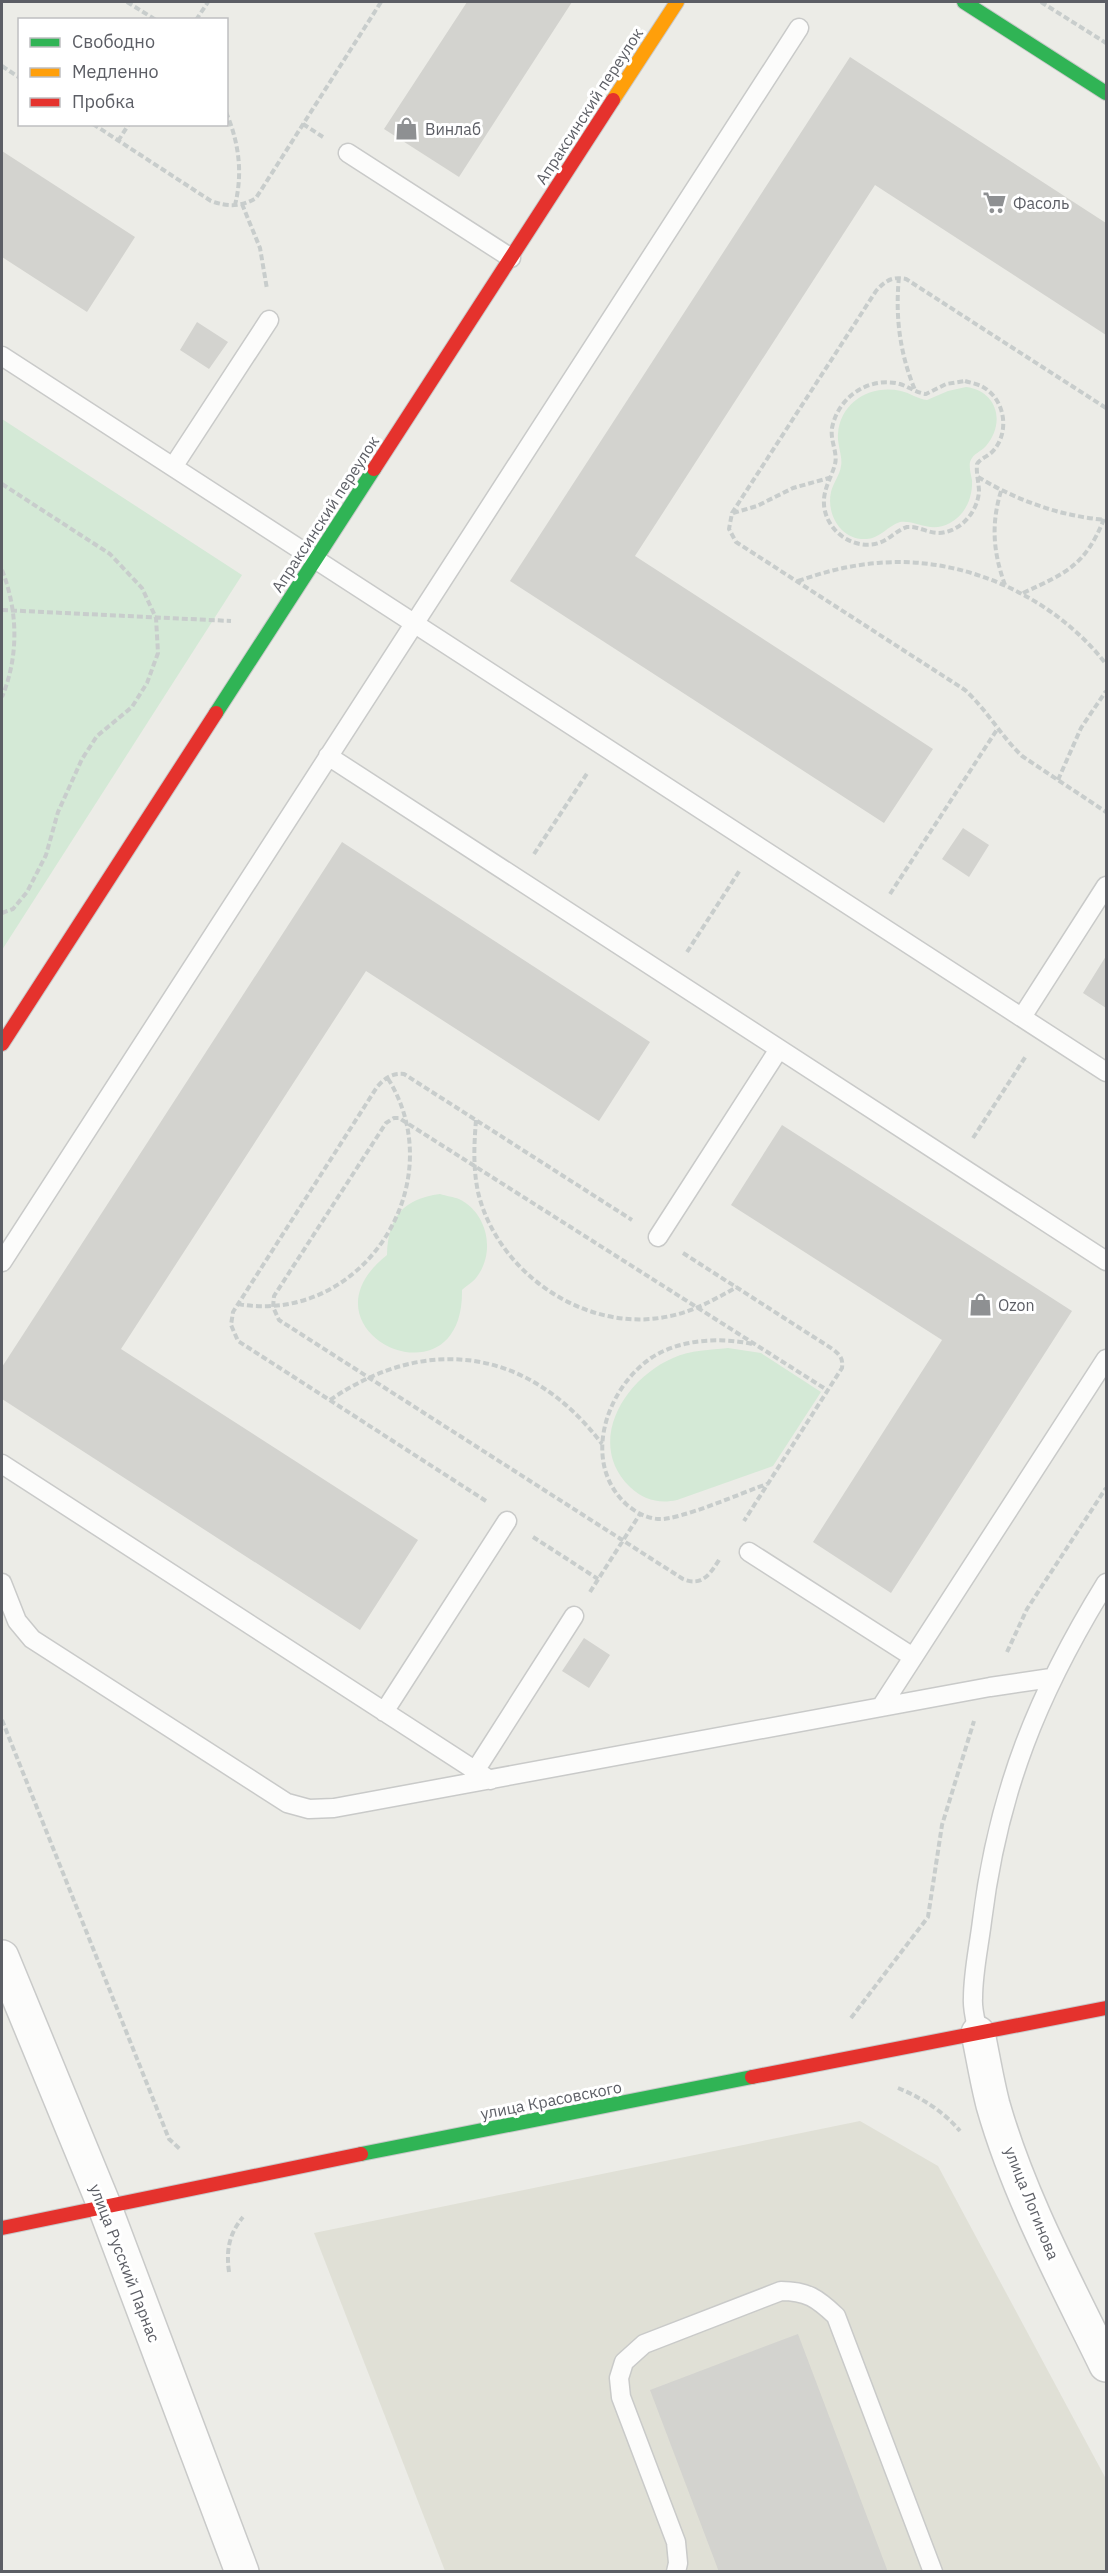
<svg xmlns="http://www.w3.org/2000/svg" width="1108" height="2573" font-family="'IBM Plex Sans',sans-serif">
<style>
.education{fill:#e0e0d6}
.green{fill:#d4e9d6}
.building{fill:#d3d3cf}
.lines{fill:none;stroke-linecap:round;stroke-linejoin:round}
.lane-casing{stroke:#c9cac9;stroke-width:21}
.street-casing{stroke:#c9cac9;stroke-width:36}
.fast-casing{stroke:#c8c8c9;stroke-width:16}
.slow-casing{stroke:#c8c8c9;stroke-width:16}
.jam-casing{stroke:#c8c8c9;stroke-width:16}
.path{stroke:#c8cdcc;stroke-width:4;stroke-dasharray:6 3;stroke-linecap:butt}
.lane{stroke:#fcfcfb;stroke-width:18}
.street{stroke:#fcfcfb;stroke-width:33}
.fast{stroke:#30b455;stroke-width:14}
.slow{stroke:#ff9f0a;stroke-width:14}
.jam{stroke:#e5322d;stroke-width:14}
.labels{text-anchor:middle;stroke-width:6;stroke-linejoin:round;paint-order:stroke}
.street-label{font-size:16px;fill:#5c5e65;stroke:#fff}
.poi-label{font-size:16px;fill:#5c5e65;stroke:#fff;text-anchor:start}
</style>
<rect width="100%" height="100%" fill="#ecece7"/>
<path class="education" d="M 860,2121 L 938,2166 L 1106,2479 L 1106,2571 L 445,2571 L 314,2233 Z"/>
<path class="green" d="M 966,387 C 997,391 1006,422 986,446 C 981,452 973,453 970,462 C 969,468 971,475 972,480 C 973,498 965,515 950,523 C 930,534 917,520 900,522 C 888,526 880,538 867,539 C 841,541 826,514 831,492 C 833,483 840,475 841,466 C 843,457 837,445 838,434 C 840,402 871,384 901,391 C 910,393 918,399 927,400 L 948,391 Z
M 2,419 L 242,575 L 2,950 Z
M 440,1194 C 446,1196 454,1197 459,1199 C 488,1213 496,1253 476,1278 C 473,1282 466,1286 462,1290 C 464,1412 291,1331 387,1255 C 388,1217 403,1199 440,1194 Z
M 728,1348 L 761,1353 L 821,1392 L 773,1466 L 677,1500 C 659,1504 644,1500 630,1487 C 585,1443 624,1379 673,1358 C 691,1350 710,1350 728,1348 Z"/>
<path class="building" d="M 467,2 L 572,2 L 459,177 L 384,129 Z
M 850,57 L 1106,223 L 1106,335 L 875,185 L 635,556 L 933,749 L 884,823 L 510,581 Z
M 2,151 L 135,237 L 87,312 L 2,257 Z
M 197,322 L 228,342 L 209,369 L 180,350 Z
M 963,828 L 989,845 L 969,877 L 942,859 Z
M 342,842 L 650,1042 L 599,1121 L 366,971 L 121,1349 L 418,1540 L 360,1630 L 2,1399 L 2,1367 Z
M 1106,956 L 1106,1008 L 1083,993 Z
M 782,1125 L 1072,1311 L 891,1593 L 813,1542 L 942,1340 L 731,1205 Z
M 584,1638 L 610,1655 L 589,1688 L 562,1671 Z
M 798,2334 L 888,2572 L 719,2572 L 650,2390 Z"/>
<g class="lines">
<defs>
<path id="lane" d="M 348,153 L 511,258
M 2,356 L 1106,1072
M 173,467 L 269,320
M 328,756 L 1106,1261
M 1022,1017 L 1106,886
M 658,1237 L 779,1049
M 2,1262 L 799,28
M 2,1464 L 490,1780
M 749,1552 L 913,1657
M 2,1583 L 17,1621 L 32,1639 L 287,1803 L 309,1809 L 334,1808 L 990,1687 L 1051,1678
M 881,1707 L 1106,1359
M 384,1712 L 507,1521
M 475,1771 L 574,1616
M 978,2033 C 976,2022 972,2009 973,1998 C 973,1972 979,1946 982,1921 C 998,1791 1038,1693 1106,1583
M 676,2572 L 678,2563 L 676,2542 L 621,2397 L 619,2378 L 624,2362 L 644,2344 L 781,2291 C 807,2291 817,2298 836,2316 L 933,2572"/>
<path id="street" d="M 2,1957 L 104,2205 L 242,2572
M 978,2033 C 983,2057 987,2082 993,2105 C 1019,2196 1065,2281 1106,2365"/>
<path id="fast" d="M 964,2 L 1106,93
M 216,713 L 374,469
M 361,2154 L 752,2077"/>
<path id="slow" d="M 613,100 L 677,2"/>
<path id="jam" d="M 374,469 L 613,100
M 2,1044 L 216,713
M 752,2077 L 1106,2008
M 2,2228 L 361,2154"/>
</defs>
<use href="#lane" class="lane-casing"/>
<use href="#street" class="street-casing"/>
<use href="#fast" class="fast-casing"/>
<use href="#slow" class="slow-casing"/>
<use href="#jam" class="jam-casing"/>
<path class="path" d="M 127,2 L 156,20
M 1041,2 L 1106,43
M 196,20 L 208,2
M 2,66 L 20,78
M 226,112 C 239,143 243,173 235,205
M 93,124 L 211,201 C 228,207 241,207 256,198 L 381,2
M 303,124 L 323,137
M 118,141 L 129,124
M 242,204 L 260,248 L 267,289
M 899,277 C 895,317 900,354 915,390
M 965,381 C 971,383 978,384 983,387 C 1006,400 1010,434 992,452 C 987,457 981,458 977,464 C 976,474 979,483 979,492 C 977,513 960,532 939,533 C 928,533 918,526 907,527 C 895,531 887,542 875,544 C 848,549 822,526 824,499 C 825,486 832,476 835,464 C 838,453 830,441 832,428 C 838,397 869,376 900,384 C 909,387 917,393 926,394 L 946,384 Z
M 1106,408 L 906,279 C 892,276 885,281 876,291 L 732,513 L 729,529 L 736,542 L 965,690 C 987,710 1001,736 1022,756 L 1106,812
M 978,477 C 1018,501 1060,516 1106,520
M 2,484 L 110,554 L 142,588 L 156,618 L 158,653 L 147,683 L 132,707 L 97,736 L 82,759 L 58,812 L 46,855 L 27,892 L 13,909 L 2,913
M 1001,491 C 991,524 993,552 1005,585
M 733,513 L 757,506 L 793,488 L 829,478
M 2,570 C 18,611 19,656 2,697
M 798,581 C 824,572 850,565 878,563 C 963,555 1054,597 1106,664
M 1023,593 C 1066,573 1085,566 1104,519
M 2,610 L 231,621
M 1058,780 L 1081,728 L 1106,691
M 534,854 L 588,772
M 890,894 L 998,728
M 687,952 L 740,870
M 476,1120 C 474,1145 473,1168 478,1192 C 497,1273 587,1335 670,1316 C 695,1311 715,1299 737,1287
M 973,1138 L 1026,1056
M 683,1253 L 834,1350 C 841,1356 843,1359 842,1368 L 744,1521
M 238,1304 C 362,1326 455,1183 387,1077
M 752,1344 C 720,1337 680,1339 651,1358 C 606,1389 581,1462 626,1504 C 635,1512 646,1518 658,1519 C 678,1521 744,1492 767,1484
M 330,1400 C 428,1333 530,1349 602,1444
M 486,1501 L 238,1341 L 231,1325 L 233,1312 L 377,1087 C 385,1078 392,1073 404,1074 L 632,1220
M 533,1537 L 598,1579
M 719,1560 C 710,1574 702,1587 683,1579 L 279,1320 L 273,1307 L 274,1296 L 386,1123 L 394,1118 L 399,1118 L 827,1390
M 590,1592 L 640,1514
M 1007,1652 L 1027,1609 L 1106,1488
M 2,1720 L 169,2139 L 181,2150
M 851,2018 L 928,1917 L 942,1825 L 974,1721
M 898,2088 C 922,2098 943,2111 960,2131
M 229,2272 C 226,2250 229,2234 243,2217"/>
<use href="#lane" class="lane"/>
<use href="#street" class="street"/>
<use href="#fast" class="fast"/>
<use href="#slow" class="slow"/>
<use href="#jam" class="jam"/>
</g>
<defs>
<symbol id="shop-bare" viewBox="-9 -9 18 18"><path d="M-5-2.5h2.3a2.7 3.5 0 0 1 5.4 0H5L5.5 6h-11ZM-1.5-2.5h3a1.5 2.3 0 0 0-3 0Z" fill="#8e9092" stroke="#fff" stroke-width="2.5" paint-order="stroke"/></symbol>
<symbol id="supermarket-bare" viewBox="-9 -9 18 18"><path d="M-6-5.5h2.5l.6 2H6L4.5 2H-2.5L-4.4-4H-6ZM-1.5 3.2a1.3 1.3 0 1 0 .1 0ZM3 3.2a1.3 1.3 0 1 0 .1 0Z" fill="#8e9092" stroke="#fff" stroke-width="2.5" paint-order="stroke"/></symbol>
</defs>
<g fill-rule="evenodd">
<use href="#shop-bare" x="390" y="112" width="33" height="33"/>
<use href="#supermarket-bare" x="978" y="186" width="33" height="33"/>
<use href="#shop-bare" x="964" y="1288" width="33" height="33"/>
</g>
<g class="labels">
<g class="street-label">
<text transform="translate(589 106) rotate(-57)" y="6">Апраксинский переулок</text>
<text transform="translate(325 514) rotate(-57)" y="6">Апраксинский переулок</text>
<text transform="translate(551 2100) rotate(-11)" y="6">улица Красовского</text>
<text transform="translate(1032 2203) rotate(68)" y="6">улица Логинова</text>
<text transform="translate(125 2263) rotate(69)" y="6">улица Русский Парнас</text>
</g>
<g class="poi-label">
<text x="425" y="135">Винлаб</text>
<text x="1013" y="209">Фасоль</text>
<text x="998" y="1311">Ozon</text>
</g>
</g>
<rect width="1108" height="2573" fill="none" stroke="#5c5e65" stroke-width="6"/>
<rect x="18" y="18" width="210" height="108" fill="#ffffff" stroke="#bebfc1" stroke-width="1.5"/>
<rect x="30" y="38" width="30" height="9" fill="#30b455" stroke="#bebfc1" stroke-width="1.5"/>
<text x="72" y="48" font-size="18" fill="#5c5e65">Свободно</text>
<rect x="30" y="68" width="30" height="9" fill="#ff9f0a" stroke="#bebfc1" stroke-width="1.5"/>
<text x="72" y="78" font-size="18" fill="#5c5e65">Медленно</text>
<rect x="30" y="98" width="30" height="9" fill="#e5322d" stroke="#bebfc1" stroke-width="1.5"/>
<text x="72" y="108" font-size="18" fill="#5c5e65">Пробка</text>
</svg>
